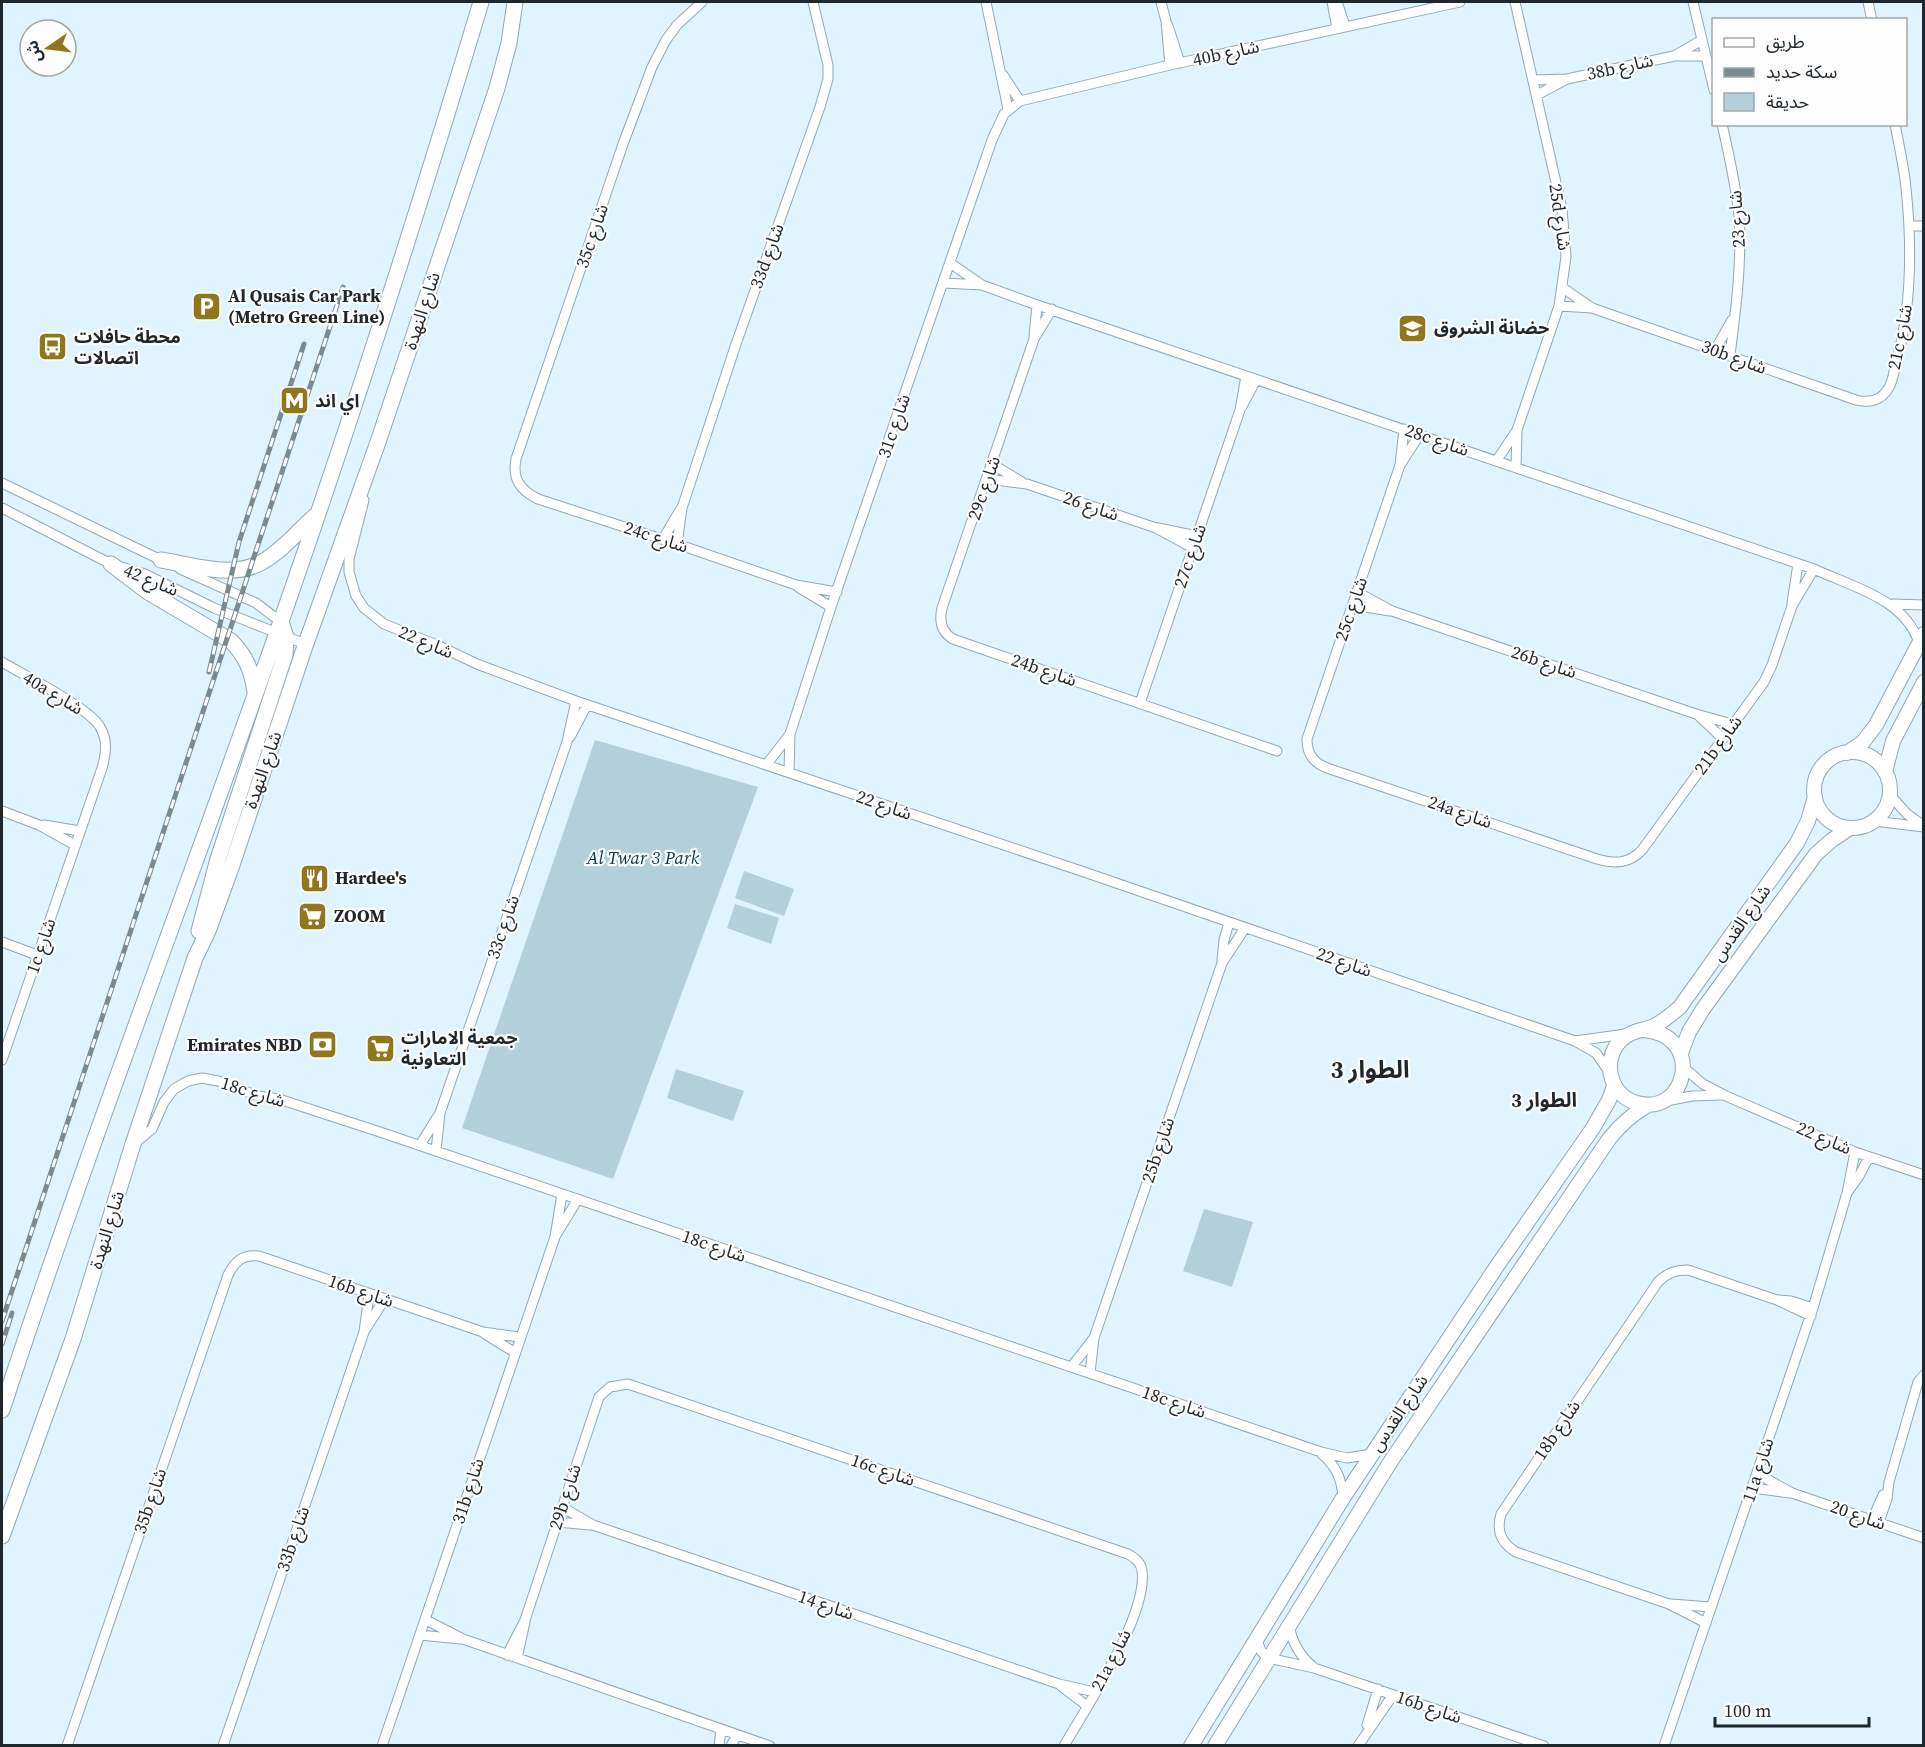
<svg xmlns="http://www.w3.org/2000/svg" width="1925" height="1747" font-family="'Source Serif 4','Noto Sans Arabic',serif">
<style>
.green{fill:#b3cfdc}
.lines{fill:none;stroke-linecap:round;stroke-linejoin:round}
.minor-casing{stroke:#90a8b4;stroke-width:11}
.secondary-casing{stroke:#90a8b4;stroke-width:16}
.primary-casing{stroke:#90a8b4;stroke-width:17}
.minor{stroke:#fff;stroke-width:9}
.secondary{stroke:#fff;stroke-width:14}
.primary{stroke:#fff;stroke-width:15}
.rail-casing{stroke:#7a8a91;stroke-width:5}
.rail{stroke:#fdfdfd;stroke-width:3;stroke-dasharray:9;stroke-linecap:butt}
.labels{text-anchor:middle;stroke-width:4.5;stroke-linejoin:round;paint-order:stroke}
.street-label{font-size:18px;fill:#1d272c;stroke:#fdfdfd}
.poi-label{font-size:18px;font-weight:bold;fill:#1d272c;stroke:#fdfdfd;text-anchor:start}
.park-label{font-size:18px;font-style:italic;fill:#033a4d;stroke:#fdfdfd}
.neighbourhood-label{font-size:20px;font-weight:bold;fill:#1d272c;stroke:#fdfdfd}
.district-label{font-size:24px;font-weight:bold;fill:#1d272c;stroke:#fdfdfd}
</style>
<rect width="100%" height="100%" fill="#dff4fe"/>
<path class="green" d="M 595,740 L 758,787 L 613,1179 L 462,1128 Z
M 744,871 L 794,889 L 784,916 L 735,898 Z
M 735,904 L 779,918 L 771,944 L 727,928 Z
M 676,1069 L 744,1091 L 733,1121 L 667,1098 Z
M 1204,1209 L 1253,1222 L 1232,1287 L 1183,1271 Z"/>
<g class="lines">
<defs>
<path id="minor" d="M 702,2 L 677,25 L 666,40 L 652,67 L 623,144 L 516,459 C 512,479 520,490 538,499 L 677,544 L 796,585 L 837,592
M 986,2 L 1008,109
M 1161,2 L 1166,21 L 1170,65
M 1332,2 L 1337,28
M 1337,2 L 1345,26
M 1515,2 L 1562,209 L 1566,257 L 1559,306 L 1517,430 L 1516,467
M 1693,2 L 1714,90
M 1868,2 L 1872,20
M 1168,26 L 1180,63
M 1674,56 L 1702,40
M 1003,75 L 1020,101
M 1534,80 L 1567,79 L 1674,56 L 1705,56
M 1537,95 L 1567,79
M 1722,124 C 1729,155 1736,185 1739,216 C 1742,262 1736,309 1730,355
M 1909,226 L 1924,226
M 950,263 L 982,285 L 1037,305 L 1814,569 C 1853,587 1905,599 1919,643
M 943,283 L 982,285
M 1563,288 L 1592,308
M 1559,306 L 1592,308 L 1856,400 C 1868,403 1881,401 1888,389 C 1893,382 1894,371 1896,363 C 1912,307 1912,246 1906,188 C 1904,167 1899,146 1895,124
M 1052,309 L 1034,339 L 942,608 C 939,621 941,632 953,639 L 1277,751
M 1034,337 L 1037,305
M 1715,350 L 1732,320
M 1241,408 L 1256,380
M 1420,434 L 1400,465 L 1307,739 C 1307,756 1315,764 1330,769 L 1597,859 C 1615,864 1629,864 1642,850 L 1764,682 L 1772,665 L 1792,606 L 1814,569
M 1497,460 L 1517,430
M 992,464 L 1022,482
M 1400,465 L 1404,429
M 987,479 L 1027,484 L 1156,528 L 1193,548
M 2,483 L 165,562
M 364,500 L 349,559 L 349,572 L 356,596 L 364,608 L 384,624 L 437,645 L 477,664 L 576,701 L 1090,874 L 1575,1041 L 1596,1053 L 1610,1073
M 2,508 L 111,564 L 145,574 L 214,608 L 305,644
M 1158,528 L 1197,536
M 663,539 L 680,510
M 677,544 L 682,508 L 736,344 L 820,107 L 828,79 L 828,65 L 813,2
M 180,569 L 256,603 L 281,622
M 798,587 L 831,607
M 1357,592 L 1392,611 L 1696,714 L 1732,724
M 1792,603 L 1798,564
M 1893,604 L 1924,605
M 1353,605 L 1390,611
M 2,662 C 23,675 90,708 100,727 C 108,740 106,754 102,768 L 2,1060
M 1140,703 L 1240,410 L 1246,376
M 1698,715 L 1723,739
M 570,737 L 587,705
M 767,764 L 790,734
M 789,772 L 790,734 L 831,607 L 992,140 L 1004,114 L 1020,101 L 1170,65 L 1460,2
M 1890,795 L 1907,814 L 1921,824
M 2,811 L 39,825 L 75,845
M 1874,821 L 1924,827
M 44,825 L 80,831
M 2,942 L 37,955
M 1222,960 L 1224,940 L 1229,923
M 1575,1041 L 1626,1034
M 1684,1068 L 1703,1084 L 1726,1096 L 1855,1152 L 1924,1175
M 1666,1101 L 1692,1096 L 1721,1095
M 135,1143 L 152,1129 L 164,1102 L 174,1089 L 188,1081 L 202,1078 L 218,1081 L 258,1096 L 279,1099 L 383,1133 L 1321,1452 L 1347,1458 L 1372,1454
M 420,1145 L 440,1113
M 436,1151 L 440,1113 L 567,742 L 576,701
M 1847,1193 L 1859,1176 L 1869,1157
M 556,1235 L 578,1199
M 1779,1300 L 1791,1301 L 1813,1308
M 365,1330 L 384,1300
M 485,1334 L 514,1352
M 1072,1366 L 1094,1338
M 1090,1373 L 1094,1338 L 1222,963 L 1245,928
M 1322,1454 C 1336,1466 1342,1479 1343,1498
M 1758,1474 L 1792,1493 L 1924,1538
M 1753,1488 L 1790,1493
M 562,1507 L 593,1525 L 1059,1684 L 1095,1692
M 1872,1520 L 1883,1495
M 557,1522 L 590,1525
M 1879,1522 L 1887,1499 L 1889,1482 L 1918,1382 L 1924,1375
M 1671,1604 L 1711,1607
M 426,1620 L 463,1639 L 770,1746
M 1706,1623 L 1669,1604 L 1516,1552 C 1501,1543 1496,1531 1501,1514 L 1658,1282 C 1667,1273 1675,1270 1688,1270 L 1777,1300 L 1811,1316
M 1289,1625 C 1292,1642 1299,1655 1312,1666
M 420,1635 L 460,1639
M 1256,1637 L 1261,1651 L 1268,1658 L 1314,1668 L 1544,1746
M 507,1655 L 525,1620 L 599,1397 L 610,1387 L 628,1384 L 1128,1554 C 1135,1558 1141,1562 1142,1571 C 1148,1615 1087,1706 1064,1746
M 517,1658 L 525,1622
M 1061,1686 L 1087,1706
M 1367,1725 L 1378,1689
M 67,1746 L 228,1275 C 235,1261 243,1254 259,1256 L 483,1332 L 519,1337
M 223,1746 L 364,1332 L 369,1295
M 382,1746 L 555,1237 L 562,1194
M 719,1746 L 721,1730
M 731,1746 L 737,1735
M 1358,1746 L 1393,1695
M 1664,1746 L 1813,1308 L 1847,1193 L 1855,1152"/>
<path id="secondary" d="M1814 790a38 38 0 1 1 76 0a38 38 0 1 1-76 0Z
M 1847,753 L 1863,742 L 1876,725 L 1924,634
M 1885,772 L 1893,741 L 1924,682
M 1643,1030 C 1705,1034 1688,1117 1637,1103 C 1625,1100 1616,1091 1612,1079 C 1606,1061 1614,1040 1632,1033 C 1639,1030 1647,1029 1654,1026 C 1664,1021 1672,1014 1680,1007 L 1797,843 L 1808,821 L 1815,797
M 1681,1053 L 1689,1032 L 1703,1009 L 1816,854 L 1832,840 L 1850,828
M 1191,1746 L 1343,1498 L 1497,1266 L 1593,1128 L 1609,1100 L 1614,1086
M 1215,1746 L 1389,1464 L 1609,1139 C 1621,1124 1632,1114 1648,1105"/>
<path id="primary" d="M 161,560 C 193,565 233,579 262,562 C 282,551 298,531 315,516
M 111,564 L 148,592 L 231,641 C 246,656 252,671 255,692
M 199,931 L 218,859 L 285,655 L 286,637 L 281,622
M 2,1410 C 80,1171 170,935 254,698 C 336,468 411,235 481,2
M 2,1536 L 73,1339 L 133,1144 L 195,958 L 208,931 L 231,868 L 304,649 L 378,442 L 497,88 L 509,43 L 515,2"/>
</defs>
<use href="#minor" class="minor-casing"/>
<use href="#secondary" class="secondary-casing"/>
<use href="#primary" class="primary-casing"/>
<use href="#minor" class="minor"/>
<use href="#secondary" class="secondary"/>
<use href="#primary" class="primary"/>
<defs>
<path id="rail" d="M 209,672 L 239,542 L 304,344
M 2,1321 L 343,287
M 2,1344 L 12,1313"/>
</defs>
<use href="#rail" class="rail-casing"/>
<use href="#rail" class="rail"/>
</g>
<defs>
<symbol id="parking-square" viewBox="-11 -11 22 22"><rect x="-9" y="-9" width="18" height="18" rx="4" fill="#91761b" stroke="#fdfdfd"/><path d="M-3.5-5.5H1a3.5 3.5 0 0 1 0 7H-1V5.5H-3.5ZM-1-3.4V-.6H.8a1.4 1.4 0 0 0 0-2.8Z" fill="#fff"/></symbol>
<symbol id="school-square" viewBox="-11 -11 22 22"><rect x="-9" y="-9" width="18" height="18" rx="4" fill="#91761b" stroke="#fdfdfd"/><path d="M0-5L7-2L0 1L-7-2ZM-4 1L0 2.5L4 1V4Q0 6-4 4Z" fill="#fff"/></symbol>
<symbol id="bus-square" viewBox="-11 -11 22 22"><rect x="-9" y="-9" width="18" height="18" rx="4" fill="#91761b" stroke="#fdfdfd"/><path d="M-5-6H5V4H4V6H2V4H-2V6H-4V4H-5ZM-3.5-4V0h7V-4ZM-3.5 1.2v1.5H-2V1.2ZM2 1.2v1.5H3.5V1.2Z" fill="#fff"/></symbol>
<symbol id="metro-square" viewBox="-11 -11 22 22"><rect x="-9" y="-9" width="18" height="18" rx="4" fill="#91761b" stroke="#fdfdfd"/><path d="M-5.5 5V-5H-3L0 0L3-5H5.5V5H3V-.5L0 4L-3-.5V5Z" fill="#fff"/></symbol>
<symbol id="restaurant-square" viewBox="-11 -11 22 22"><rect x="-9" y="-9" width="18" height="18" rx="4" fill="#91761b" stroke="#fdfdfd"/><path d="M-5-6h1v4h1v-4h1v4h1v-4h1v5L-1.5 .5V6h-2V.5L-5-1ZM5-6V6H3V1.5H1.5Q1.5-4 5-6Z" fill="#fff"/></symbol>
<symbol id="supermarket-square" viewBox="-11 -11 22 22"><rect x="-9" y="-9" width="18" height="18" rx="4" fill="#91761b" stroke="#fdfdfd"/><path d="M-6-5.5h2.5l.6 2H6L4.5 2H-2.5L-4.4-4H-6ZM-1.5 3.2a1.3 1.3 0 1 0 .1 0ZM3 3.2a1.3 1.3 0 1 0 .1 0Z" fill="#fff"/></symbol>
<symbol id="bank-square" viewBox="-11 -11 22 22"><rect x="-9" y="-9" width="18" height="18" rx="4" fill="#91761b" stroke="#fdfdfd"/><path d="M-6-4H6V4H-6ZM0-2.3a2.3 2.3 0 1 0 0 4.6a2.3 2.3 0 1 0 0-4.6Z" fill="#fff"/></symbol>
</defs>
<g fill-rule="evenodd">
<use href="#parking-square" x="190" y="290" width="33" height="33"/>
<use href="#school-square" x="1396" y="312" width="33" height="33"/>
<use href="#bus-square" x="36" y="330" width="33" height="33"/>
<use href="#metro-square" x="278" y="384" width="33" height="33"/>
<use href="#restaurant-square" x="298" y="862" width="33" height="33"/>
<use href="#supermarket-square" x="296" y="900" width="33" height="33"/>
<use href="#bank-square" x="306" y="1028" width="33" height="33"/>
<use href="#supermarket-square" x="364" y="1032" width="33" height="33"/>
</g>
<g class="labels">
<g class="street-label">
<text transform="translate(1226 53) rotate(-12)" y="6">40b شارع</text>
<text transform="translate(1620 67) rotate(-12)" y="6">38b شارع</text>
<text transform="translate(1560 217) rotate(82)" y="6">25d شارع</text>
<text transform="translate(1737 219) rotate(-94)" y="6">شارع 23</text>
<text transform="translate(592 236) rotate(-71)" y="6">35c شارع</text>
<text transform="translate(767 256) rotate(-70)" y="6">33d شارع</text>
<text transform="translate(422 311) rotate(-72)" y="6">شارع النهدة</text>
<text transform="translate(1900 337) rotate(-79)" y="6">21c شارع</text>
<text transform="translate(1734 357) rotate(20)" y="6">30b شارع</text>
<text transform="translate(894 426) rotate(-71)" y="6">31c شارع</text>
<text transform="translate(1437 440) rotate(19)" y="6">28c شارع</text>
<text transform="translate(984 488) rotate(-71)" y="6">29c شارع</text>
<text transform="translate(1091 506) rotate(19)" y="6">شارع 26</text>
<text transform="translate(656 537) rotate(18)" y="6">24c شارع</text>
<text transform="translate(1190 556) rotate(-71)" y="6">27c شارع</text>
<text transform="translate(151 580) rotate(22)" y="6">شارع 42</text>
<text transform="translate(1351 609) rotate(-71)" y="6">25c شارع</text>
<text transform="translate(426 642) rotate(23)" y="6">شارع 22</text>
<text transform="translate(1544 662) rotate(19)" y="6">26b شارع</text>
<text transform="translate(1044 670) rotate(19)" y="6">24b شارع</text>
<text transform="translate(53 693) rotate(31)" y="6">40a شارع</text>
<text transform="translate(1718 745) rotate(-54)" y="6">21b شارع</text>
<text transform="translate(263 770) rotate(-71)" y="6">شارع النهدة</text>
<text transform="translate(884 805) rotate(19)" y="6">شارع 22</text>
<text transform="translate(1460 812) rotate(19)" y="6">24a شارع</text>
<text transform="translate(1741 923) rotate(-55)" y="6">شارع القدس</text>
<text transform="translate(503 927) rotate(-71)" y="6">33c شارع</text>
<text transform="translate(41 946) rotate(-71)" y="6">1c شارع</text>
<text transform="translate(1344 962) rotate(19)" y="6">شارع 22</text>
<text transform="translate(253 1092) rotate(17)" y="6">18c شارع</text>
<text transform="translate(1824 1138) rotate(23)" y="6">شارع 22</text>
<text transform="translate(1158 1150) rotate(-71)" y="6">25b شارع</text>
<text transform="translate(107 1230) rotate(-73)" y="6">شارع النهدة</text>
<text transform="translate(714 1246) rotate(19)" y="6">18c شارع</text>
<text transform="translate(361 1291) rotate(19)" y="6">16b شارع</text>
<text transform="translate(1174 1402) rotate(19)" y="6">18c شارع</text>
<text transform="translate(1399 1413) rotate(-56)" y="6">شارع القدس</text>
<text transform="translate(1557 1430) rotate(-56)" y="6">18b شارع</text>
<text transform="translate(883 1470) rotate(19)" y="6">16c شارع</text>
<text transform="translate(1758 1470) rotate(-72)" y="6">11a شارع</text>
<text transform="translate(468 1491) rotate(-72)" y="6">31b شارع</text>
<text transform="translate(565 1497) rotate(-72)" y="6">29b شارع</text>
<text transform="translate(150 1501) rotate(-71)" y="6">35b شارع</text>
<text transform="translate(1858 1515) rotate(19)" y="6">شارع 20</text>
<text transform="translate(293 1539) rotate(-71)" y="6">33b شارع</text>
<text transform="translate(826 1605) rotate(19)" y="6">شارع 14</text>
<text transform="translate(1111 1660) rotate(-63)" y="6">21a شارع</text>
<text transform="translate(1429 1707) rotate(19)" y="6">16b شارع</text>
</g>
<g class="poi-label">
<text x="228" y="302">Al Qusais Car Park<tspan x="228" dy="21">(Metro Green Line)</tspan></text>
<text x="1434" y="334">حضانة الشروق</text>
<text x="74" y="343">محطة حافلات<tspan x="74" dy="21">اتصالات</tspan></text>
<text x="315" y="407">اي اند</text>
<text x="335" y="884">Hardee's</text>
<text x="334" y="922">ZOOM</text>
<text x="401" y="1044">جمعية الامارات<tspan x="401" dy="21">التعاونية</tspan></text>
<text x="302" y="1051" text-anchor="end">Emirates NBD</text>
</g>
<g class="park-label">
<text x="643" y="864">Al Twar 3 Park</text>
</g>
<g class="neighbourhood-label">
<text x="1544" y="1107">الطوار 3</text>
</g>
<g class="district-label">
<text x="1370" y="1078">الطوار 3</text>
</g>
</g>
<rect width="1925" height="1747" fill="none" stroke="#1d272c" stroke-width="6"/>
<rect x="1712" y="18" width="195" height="108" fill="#fdfdfd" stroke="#a3a7a9" stroke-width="1.5"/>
<rect x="1724" y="38" width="30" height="9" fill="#ffffff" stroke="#a3a7a9" stroke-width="1.5"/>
<text x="1766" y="48" font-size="18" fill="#1d272c">طريق</text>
<rect x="1724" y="68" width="30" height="9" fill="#7a8a91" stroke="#a3a7a9" stroke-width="1.5"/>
<text x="1766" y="78" font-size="18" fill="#1d272c">سكة حديد</text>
<rect x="1724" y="93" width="30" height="18" fill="#b3cfdc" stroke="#a3a7a9" stroke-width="1.5"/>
<text x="1766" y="108" font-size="18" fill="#1d272c">حديقة</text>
<g transform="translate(48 48) rotate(256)"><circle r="28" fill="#fdfdfd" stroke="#a3a7a9" stroke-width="1.5"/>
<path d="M0-4.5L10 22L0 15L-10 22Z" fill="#91761b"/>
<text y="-9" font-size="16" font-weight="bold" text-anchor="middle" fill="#1d272c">ش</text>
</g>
<path d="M1715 1717v9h154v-9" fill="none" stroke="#1d272c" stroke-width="3"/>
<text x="1724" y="1717" font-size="18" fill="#1d272c" stroke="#fdfdfd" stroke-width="4.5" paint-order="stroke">100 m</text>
</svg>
